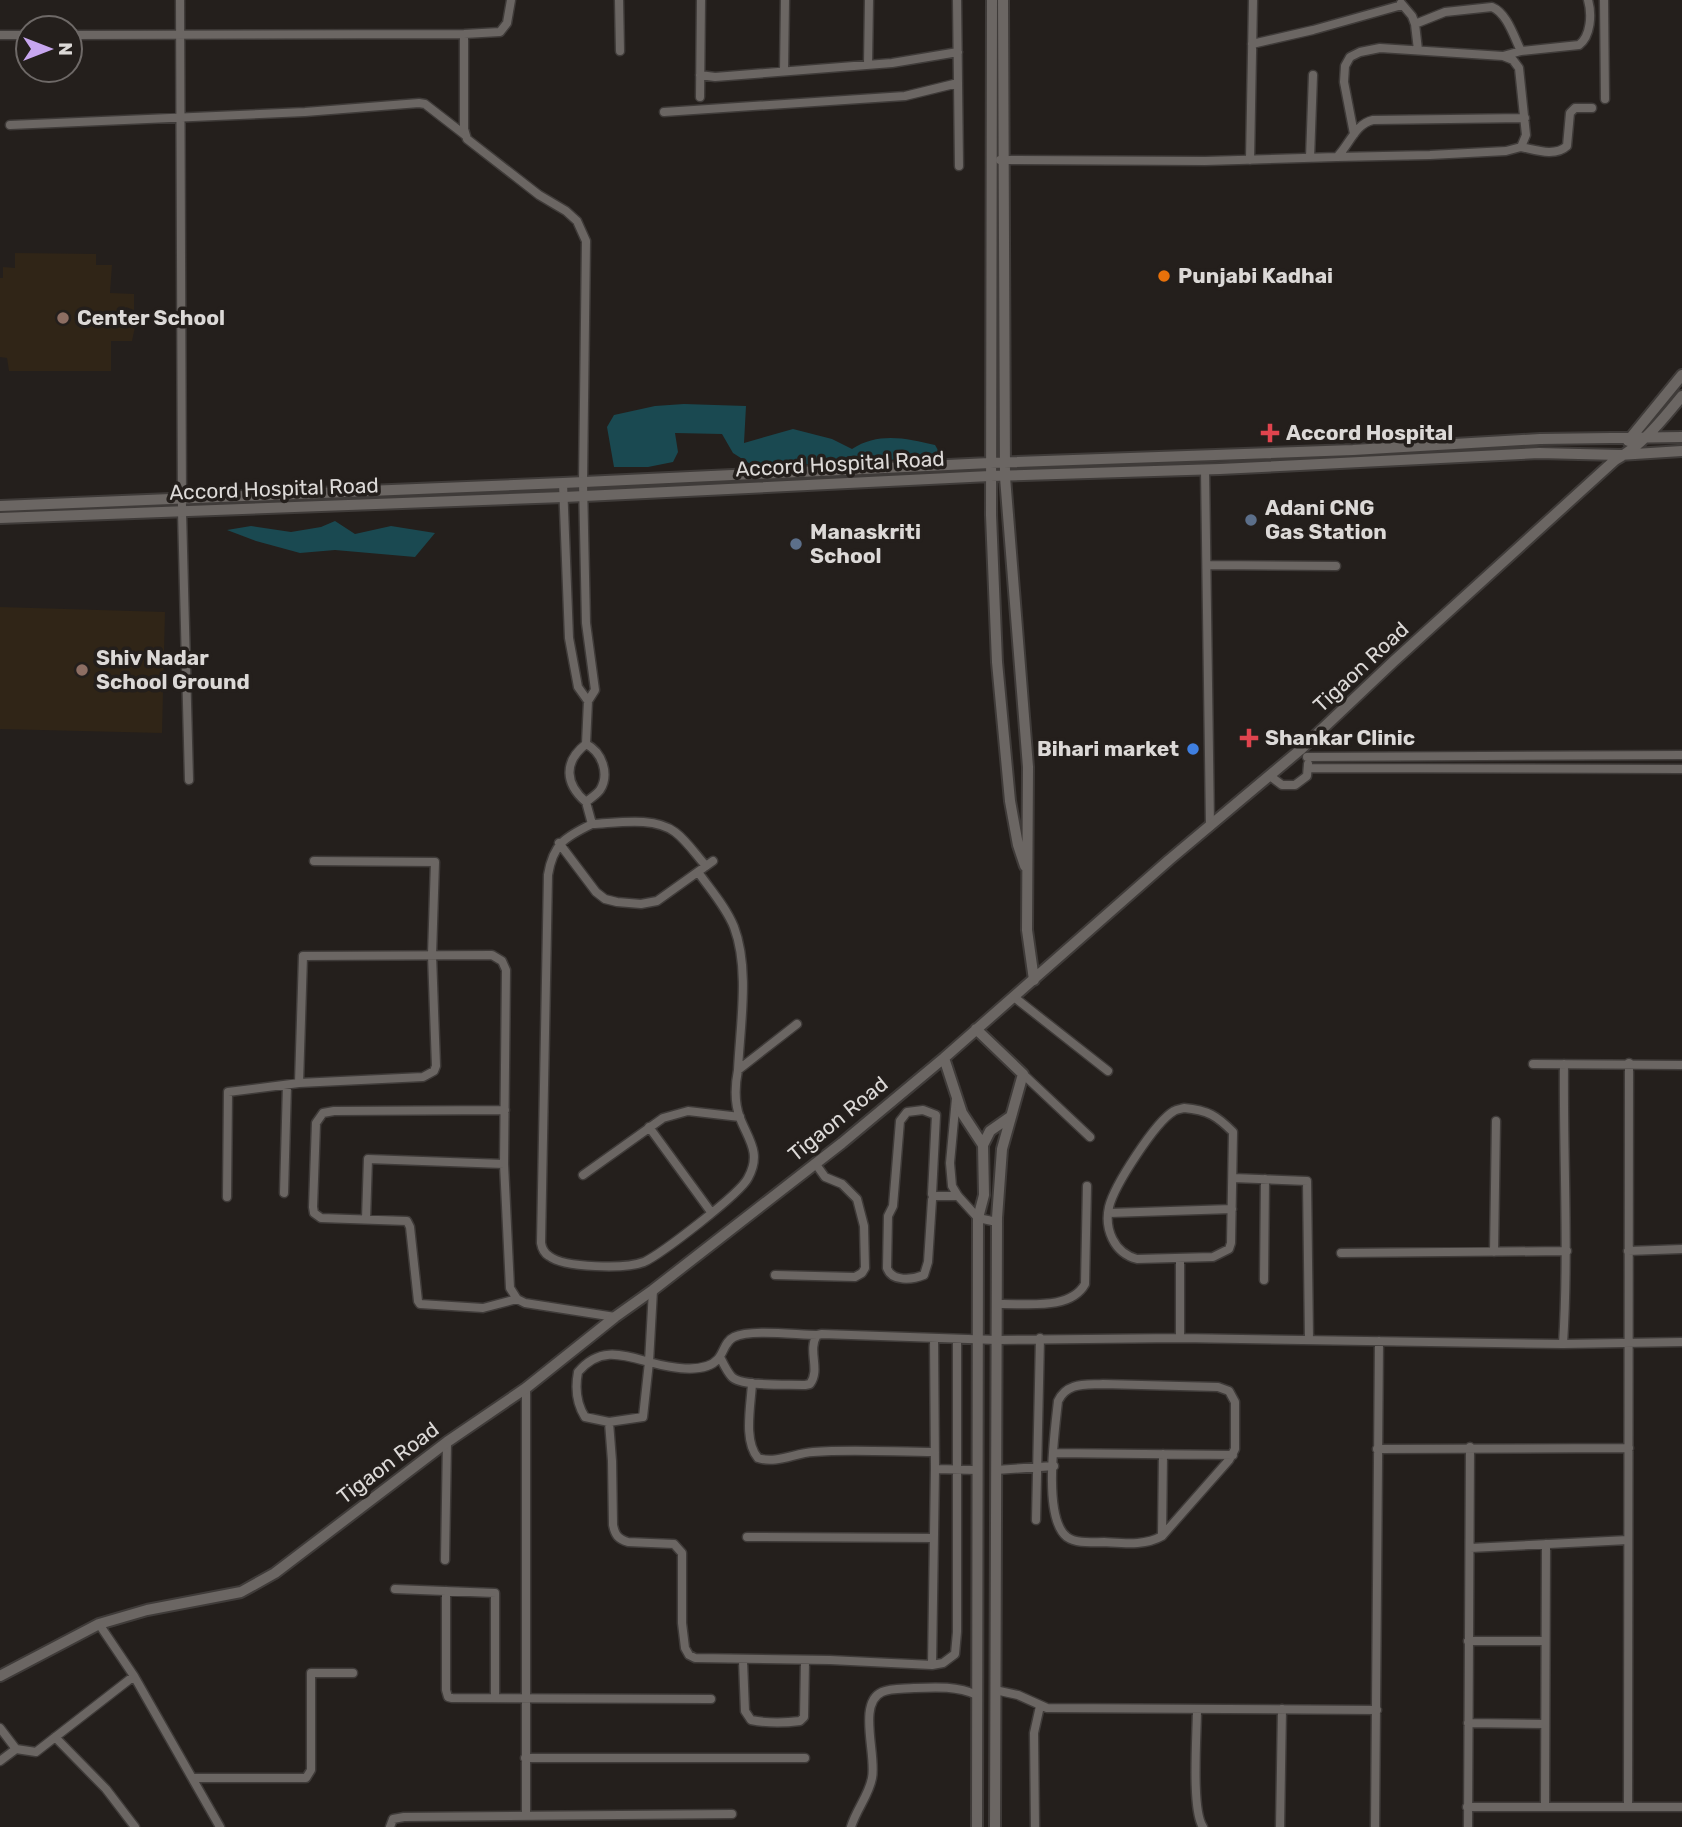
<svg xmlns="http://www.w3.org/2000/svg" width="1682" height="1827" font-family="Rubik,sans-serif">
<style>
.education{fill:#302517}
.water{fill:#1a4951}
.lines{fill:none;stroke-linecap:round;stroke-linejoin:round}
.minor-casing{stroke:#3f3b39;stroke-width:11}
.tertiary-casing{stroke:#3f3b39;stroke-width:14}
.minor{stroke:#6b6663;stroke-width:8}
.tertiary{stroke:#6b6663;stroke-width:10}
.food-dot{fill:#e8710a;stroke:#241f1c;stroke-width:2.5}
.education-dot{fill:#8d6e63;stroke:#241f1c;stroke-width:2.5}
.health-dot{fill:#e0444e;stroke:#241f1c;stroke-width:2.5}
.service-dot{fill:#5c6f8a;stroke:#241f1c;stroke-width:2.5}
.shop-dot{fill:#3f7fe0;stroke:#241f1c;stroke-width:2.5}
.labels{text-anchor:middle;stroke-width:7;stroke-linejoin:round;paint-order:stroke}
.poi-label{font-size:21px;font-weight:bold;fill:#dcd9d7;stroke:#241f1c;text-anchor:start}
.street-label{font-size:21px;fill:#dcd9d7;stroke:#241f1c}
</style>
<rect width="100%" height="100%" fill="#241f1c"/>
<path class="education" d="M 15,253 L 96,254 L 96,265 L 112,265 L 110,293 L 134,294 L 134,310 L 126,307 L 126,326 L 135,327 L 132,341 L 111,341 L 111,371 L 9,371 L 7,358 L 0,357 L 0,278 L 3,278 L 3,267 L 15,268 Z
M 0,607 L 165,612 L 162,733 L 0,729 Z"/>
<path class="water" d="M 684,404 L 746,406 L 744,443 L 793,429 L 832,439 L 852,449 C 878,432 906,438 935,445 L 942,457 L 755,467 L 733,453 L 722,434 L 675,433 L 678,452 L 673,462 L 648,467 L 614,467 L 607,427 L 614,415 L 655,406 Z
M 335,521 L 355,534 L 391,526 L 435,533 L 415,557 L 335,550 L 300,553 L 256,541 L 227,530 L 251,526 L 291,532 L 321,527 Z"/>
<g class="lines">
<defs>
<path id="minor" d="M 180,0 L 182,512 L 189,780
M 619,0 L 620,51
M 957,0 L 959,166
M 1604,0 L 1605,99
M 1401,3 L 1412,16 L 1415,24 L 1418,50
M 1415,24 L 1445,12 L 1492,7 C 1507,13 1514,37 1521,51
M 464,34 L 464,129 L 467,139 L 539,195 L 566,211 L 577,221 L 586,241 L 583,482 L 586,623 L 595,690 L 588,701 L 578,687 L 569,638 L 563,483
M 0,35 L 28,35
M 70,35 L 464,34 L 500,32 L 507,23 L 511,0
M 1252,44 L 1313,30 L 1402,5
M 1503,56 L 1521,51 L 1579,45 C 1591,36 1592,14 1588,0
M 868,65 L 869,0
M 784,71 L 785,0
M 700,75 L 715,77 L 892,63 L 958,52
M 700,97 L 701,0
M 664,112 L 905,96 L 958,83
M 10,125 L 305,112 L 419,103 L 425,104 L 465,135
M 1521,147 C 1536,150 1555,157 1567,146 L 1570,113 L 1575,108 L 1592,108
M 1337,157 L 1430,155 L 1506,151 L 1521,147 L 1526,135 L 1519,68 L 1513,60 L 1503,56 L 1380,48 L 1360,52 L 1350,57 L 1345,66 L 1344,82 L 1354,134
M 1310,158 L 1313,75
M 1000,160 L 1205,161 L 1337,157 C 1350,144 1355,124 1373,120 L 1525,118
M 1250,160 L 1253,0
M 1205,469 L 1210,826
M 1207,565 L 1336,566
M 586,744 C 602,752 610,774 600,790 C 596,795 591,798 586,802 C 565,784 563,762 586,744 L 588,701
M 1307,757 L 1682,755
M 1309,768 L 1682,769
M 1270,776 L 1282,785 L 1295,785 L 1307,776 L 1308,764
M 586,802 L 592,824 C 565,837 553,844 548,875 L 541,1243 C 542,1249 544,1253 549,1256 C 564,1268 626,1269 644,1262 C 661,1254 740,1194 748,1178 C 762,1153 748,1139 740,1118 C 734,1102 735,1085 738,1070 L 797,1024
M 592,824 C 617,823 654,816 675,832 C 687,841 696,855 706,866
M 559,843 L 596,892 L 605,899 L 617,902 L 641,904 L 657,901 L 713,861
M 698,872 C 710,889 726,907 734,927 C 750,969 740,1026 738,1070
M 1014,997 L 1108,1071
M 1533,1064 L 1682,1065
M 1023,1074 L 1090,1137
M 299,1083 L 303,956 L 492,955 L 502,961 L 506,970 L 504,1164 L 510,1288 L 517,1299 L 525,1303 L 615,1317
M 956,1098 L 950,1163 L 952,1186 L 958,1196 L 978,1218 L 997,1222
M 1184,1108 C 1208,1110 1217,1116 1233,1132 L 1231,1243 L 1229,1249 L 1213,1257 L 1137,1259 C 1114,1253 1104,1229 1109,1207 C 1114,1186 1155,1122 1174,1111 C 1177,1109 1181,1109 1184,1108 Z
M 505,1110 L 334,1111 L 323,1113 L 316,1123 L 313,1207 L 314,1213 L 321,1218 L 407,1221 L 410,1227 L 418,1301 L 420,1304 L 483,1308 L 517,1299
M 649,1127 L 711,1212
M 583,1175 L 663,1118 L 688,1111 L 740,1117
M 1233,1178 L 1307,1181 L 1309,1340
M 284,1193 L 287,1085
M 937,1196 L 958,1196
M 227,1197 L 228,1092 L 299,1083 L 423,1077 L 434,1071 L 436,1066 L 432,955 L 435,862 L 314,861
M 932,1200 L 928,1262 L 924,1275 C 912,1280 892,1282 887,1268 L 888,1216 L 893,1206 L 900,1121 L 907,1112 L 923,1110 L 936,1115 L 932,1194
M 1109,1213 L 1232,1209
M 366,1219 L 368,1159 L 504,1164
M 1628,1251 L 1682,1249
M 1494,1252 L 1496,1121
M 1341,1253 L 1567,1251
M 775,1275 L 855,1277 L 862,1273 L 865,1268 L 864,1226 L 857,1199 L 842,1184 L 825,1177 L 815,1163
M 1264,1280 L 1265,1179
M 653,1290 L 649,1362 C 620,1354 599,1347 578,1372 C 575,1388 576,1403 585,1417 L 609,1422 L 612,1461 L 613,1525 C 615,1535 618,1539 628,1542 L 674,1544 L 682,1553 L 682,1623 L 685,1648 L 689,1655 L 695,1658 L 830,1660 L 932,1665 L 943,1663 L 955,1654 L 957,1632 L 957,1339
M 998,1304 C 1026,1303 1070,1311 1085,1284 L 1087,1186
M 1180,1338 L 1180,1259
M 1563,1344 C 1569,1250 1563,1157 1564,1064
M 720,1357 C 723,1363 727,1372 732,1377 C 742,1387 790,1384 805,1385 L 810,1384 C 821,1369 807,1351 817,1335 L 822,1334 L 997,1340 L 1180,1338 L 1563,1344 L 1682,1342
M 752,1383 C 751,1405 743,1441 758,1458 C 776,1464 795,1453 813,1452 C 853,1449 894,1452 935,1452
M 1103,1384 L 1218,1387 L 1229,1391 L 1235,1402 L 1235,1449 L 1229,1460 L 1162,1536 C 1145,1546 1123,1543 1104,1542 C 1092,1542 1077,1544 1067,1537 C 1042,1518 1055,1430 1058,1401 C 1067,1382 1085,1385 1103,1384 Z
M 609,1422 L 643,1417 L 649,1362 C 667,1367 704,1375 718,1359 C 724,1352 725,1341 734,1337 C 751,1329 797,1335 817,1335
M 1377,1449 L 1629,1448
M 1054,1453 L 1233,1455
M 935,1469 L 978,1470
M 996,1470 L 1054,1466
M 1036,1520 L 1040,1338
M 1162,1535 L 1163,1454
M 747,1537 L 934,1538
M 1470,1548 L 1628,1540
M 445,1560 L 447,1442
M 395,1589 L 495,1593 L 495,1698
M 446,1591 L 446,1690 L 448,1697 L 452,1698 L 711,1699
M 99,1624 L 134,1676 L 220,1827
M 1468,1641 L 1545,1641
M 743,1661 L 745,1711 L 751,1720 C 766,1723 784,1723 800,1721 L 804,1717 L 805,1661
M 932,1665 L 935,1469 L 934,1338
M 995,1690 L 1018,1695 L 1047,1708 L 1377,1710
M 1197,1709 C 1197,1733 1191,1810 1203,1827
M 1468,1723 L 1544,1724
M 0,1728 L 16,1749 L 36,1752 L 134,1676
M 55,1737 L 106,1789 L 135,1827
M 525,1758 L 805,1758
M 0,1761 L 16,1749
M 193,1778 L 306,1778 L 311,1770 L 311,1673 L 353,1673
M 1628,1806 L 1629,1063
M 1467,1807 L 1682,1807
M 1545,1807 L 1546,1544
M 526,1816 L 526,1388
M 390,1827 L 393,1819 L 404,1817 L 732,1814
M 851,1827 C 856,1810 869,1795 872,1778 C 877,1756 857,1703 882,1692 C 891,1688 904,1689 914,1688 C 937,1687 957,1686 977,1695
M 1035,1827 L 1034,1733 L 1040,1706
M 1280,1827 L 1282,1709
M 1375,1827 L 1379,1341
M 1468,1827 L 1470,1447"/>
<path id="tertiary" d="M 992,0 L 991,515 L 997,662 L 1010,801 L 1018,845 L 1025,866
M 1003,0 L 1005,477 L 1028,767 L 1027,930 L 1034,980
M 1628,441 L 1682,375
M 0,506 L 563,483 L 990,463 L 1353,450 L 1540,439 L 1682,437
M 0,518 L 564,497 L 990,476 L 1220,469 L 1539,453 L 1619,455 L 1682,451
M 976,1029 L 1023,1074 L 1002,1149 L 997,1218 L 995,1827
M 944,1058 L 962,1113 L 983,1145
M 0,1676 L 99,1624 L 147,1610 L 241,1592 L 275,1573 L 447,1442 L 526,1388 L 615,1317 L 653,1290 L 842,1143 L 944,1058 L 1169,860 L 1300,750 L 1394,661 L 1615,460 C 1642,446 1663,419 1682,396
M 977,1827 L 978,1218 L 984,1195 L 983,1145 L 990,1131 L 1010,1117"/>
</defs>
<use href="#minor" class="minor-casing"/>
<use href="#tertiary" class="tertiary-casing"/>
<use href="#minor" class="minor"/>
<use href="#tertiary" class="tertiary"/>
</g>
<circle class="food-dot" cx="1164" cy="276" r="7"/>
<g class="education-dot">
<circle cx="63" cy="318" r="7"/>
<circle cx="82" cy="670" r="7"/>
</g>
<g class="health-dot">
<path d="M1266.5 422.5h7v7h7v7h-7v7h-7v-7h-7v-7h7z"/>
<path d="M1245.5 727.5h7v7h7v7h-7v7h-7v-7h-7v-7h7z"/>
</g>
<g class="service-dot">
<circle cx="1251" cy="520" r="7"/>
<circle cx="796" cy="544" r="7"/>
</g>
<circle class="shop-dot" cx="1193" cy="749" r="7"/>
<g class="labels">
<g class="poi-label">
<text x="1178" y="283">Punjabi Kadhai</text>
<text x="77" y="325">Center School</text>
<text x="1286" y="440">Accord Hospital</text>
<text x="1265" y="515">Adani CNG<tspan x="1265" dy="24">Gas Station</tspan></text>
<text x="810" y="539">Manaskriti<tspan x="810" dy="24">School</tspan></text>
<text x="96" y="665">Shiv Nadar<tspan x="96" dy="24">School Ground</tspan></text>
<text x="1265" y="745">Shankar Clinic</text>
<text x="1179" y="756" text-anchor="end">Bihari market</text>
</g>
<g class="street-label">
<text transform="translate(840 464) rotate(-3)" y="7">Accord Hospital Road</text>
<text transform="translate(274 489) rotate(-2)" y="7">Accord Hospital Road</text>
<text transform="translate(1361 667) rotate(-43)" y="7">Tigaon Road</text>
<text transform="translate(838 1119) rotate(-39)" y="7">Tigaon Road</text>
<text transform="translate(388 1463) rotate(-37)" y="7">Tigaon Road</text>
</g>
</g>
<g transform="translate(49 49) rotate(90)"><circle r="33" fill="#241f1c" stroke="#6e6967" stroke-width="2"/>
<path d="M0-5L12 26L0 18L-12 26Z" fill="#c7a6ef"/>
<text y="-10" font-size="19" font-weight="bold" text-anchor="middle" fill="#dcd9d7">N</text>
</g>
</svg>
